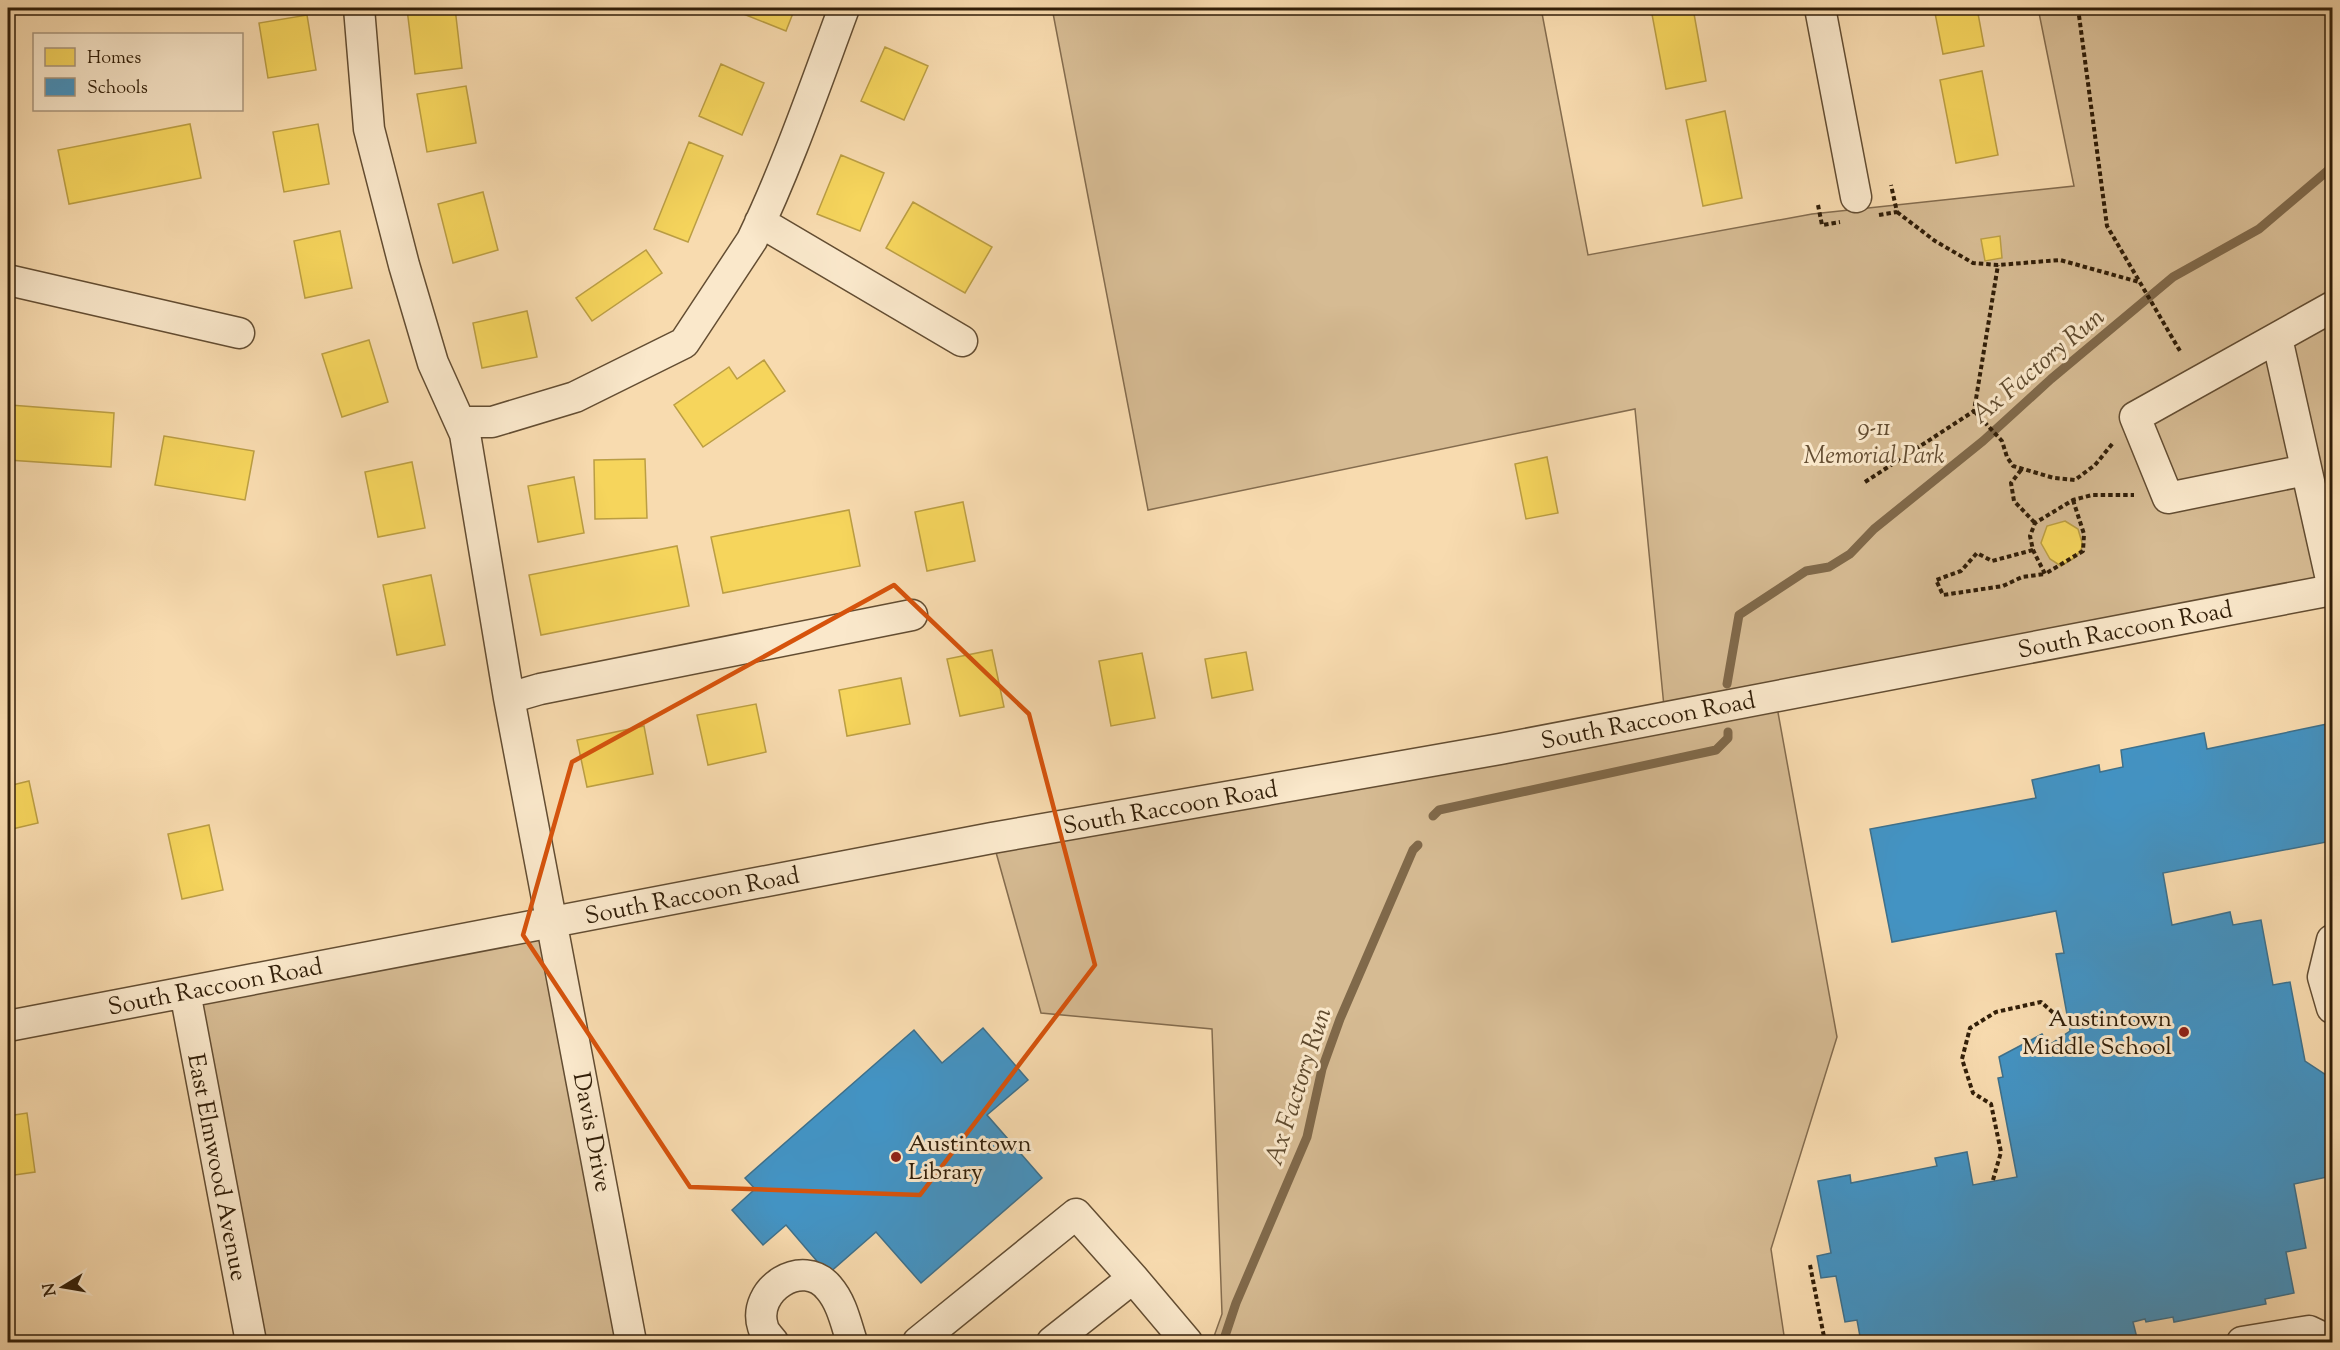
<svg xmlns="http://www.w3.org/2000/svg" width="2340" height="1350" font-family="'Sorts Mill Goudy',serif">
<style>
.green{fill:#d6bb93;stroke:#846c4e;stroke-width:1.5}
.homes{fill:#f6d55c;stroke:#bb9e43;stroke-width:1.5}
.schools{fill:#4393c3;stroke:#3e708b;stroke-width:1.5}
.lines{fill:none;stroke-linecap:round;stroke-linejoin:round}
.stream{stroke:#80694a;stroke-width:9}
.minor-casing{stroke:#634d32;stroke-width:33}
.path{stroke:#311e08;stroke-width:4;stroke-dasharray:4.5 3;stroke-linecap:butt}
.minor{stroke:#fae8cb;stroke-width:30}
.marked{fill:none;stroke:#d6530c;stroke-width:4.5;stroke-linejoin:round}
.poi-dot{fill:#8f2418;stroke:#fae8cb;stroke-width:2}
.labels{text-anchor:middle;stroke-width:6;stroke-linejoin:round;paint-order:stroke}
.park-label{font-size:24px;font-style:italic;fill:#634d32;stroke:#fae8cb}
.street-label{font-size:24px;fill:#311e08;stroke:#fae8cb}
.poi-label{font-size:24px;fill:#311e08;stroke:#fae8cb;text-anchor:end}
.water-label{font-size:26px;font-style:italic;fill:#5f4a2e;stroke:#fae8cb}
</style>
<rect width="100%" height="100%" fill="#f8dbaf"/>
<filter id="stains"><feTurbulence type="fractalNoise" baseFrequency=".00333" numOctaves="4"/><feColorMatrix values="0 0 0 0 .2 0 0 0 0 .09 0 0 0 0 .02 0 0 0 .5 -.17"/></filter>
<radialGradient id="worn" r=".72"><stop offset=".6" stop-color="#630" stop-opacity="0"/><stop offset="1" stop-color="#630" stop-opacity=".3"/></radialGradient>
<path class="green" d="M 1052,8 L 1541,8 L 1588,255 L 1812,214 L 2074,186 L 2038,8 L 2332,8 L 2332,590 L 1775,696 L 1837,1037 L 1771,1249 L 1785,1342 L 1212,1342 L 1222,1314 L 1212,1029 L 1041,1013 L 992,838 L 1665,717 L 1635,409 L 1148,510 Z
M 552,922 L 631,1342 L 251,1342 L 185,992 Z"/>
<path class="homes" d="M 423,8 L 455,8 L 462,68 L 415,74 L 407,9 Z
M 743,8 L 795,8 L 786,31 L 741,13 Z
M 1662,8 L 1693,8 L 1706,81 L 1666,89 L 1651,9 Z
M 1934,8 L 1977,8 L 1984,46 L 1943,54 Z
M 307,15 L 316,70 L 268,78 L 259,23 Z
M 885,47 L 928,66 L 904,120 L 861,101 Z
M 721,64 L 764,83 L 742,135 L 699,116 Z
M 1982,71 L 1998,155 L 1956,163 L 1940,80 Z
M 466,86 L 476,143 L 427,152 L 417,94 Z
M 1725,111 L 1742,198 L 1703,206 L 1686,120 Z
M 190,124 L 201,178 L 69,204 L 58,150 Z
M 318,124 L 329,184 L 284,192 L 273,132 Z
M 689,142 L 723,156 L 688,242 L 654,229 Z
M 841,155 L 884,173 L 860,231 L 817,214 Z
M 483,192 L 498,250 L 453,263 L 438,204 Z
M 913,202 L 992,247 L 965,293 L 886,248 Z
M 340,231 L 352,288 L 305,298 L 294,241 Z
M 2000,236 L 2002,258 L 1985,261 L 1981,239 Z
M 646,250 L 662,273 L 592,321 L 576,298 Z
M 527,311 L 537,357 L 482,368 L 473,323 Z
M 369,340 L 388,402 L 342,417 L 322,354 Z
M 764,360 L 785,391 L 703,447 L 674,405 L 729,367 L 737,379 Z
M 10,405 L 114,413 L 111,467 L 8,460 Z
M 164,436 L 254,451 L 245,500 L 155,485 Z
M 1547,457 L 1558,513 L 1526,519 L 1515,464 Z
M 645,459 L 647,518 L 595,519 L 594,460 Z
M 412,462 L 425,528 L 378,537 L 365,472 Z
M 574,477 L 584,533 L 538,542 L 528,486 Z
M 963,502 L 975,561 L 927,571 L 915,512 Z
M 849,510 L 860,566 L 723,593 L 711,537 Z
M 2065,521 L 2078,529 L 2083,546 L 2076,557 L 2061,566 L 2050,559 L 2041,543 L 2047,526 Z
M 677,546 L 689,606 L 541,635 L 529,575 Z
M 431,575 L 445,645 L 397,655 L 383,585 Z
M 992,650 L 1004,707 L 960,716 L 947,659 Z
M 1246,652 L 1253,690 L 1212,698 L 1205,659 Z
M 1142,653 L 1155,718 L 1111,726 L 1099,661 Z
M 901,678 L 910,724 L 847,736 L 839,690 Z
M 756,704 L 766,752 L 708,765 L 697,715 Z
M 644,726 L 653,774 L 587,787 L 577,740 Z
M 29,781 L 38,823 L 8,830 L 8,786 Z
M 209,825 L 223,890 L 182,899 L 168,834 Z
M 27,1113 L 35,1172 L 8,1176 L 8,1116 Z"/>
<path class="schools" d="M 2332,723 L 2332,841 L 2163,873 L 2172,925 L 2230,912 L 2233,925 L 2261,920 L 2273,985 L 2290,982 L 2305,1061 L 2332,1079 L 2332,1176 L 2294,1184 L 2306,1248 L 2286,1252 L 2294,1293 L 2265,1299 L 2266,1304 L 2174,1322 L 2173,1317 L 2146,1322 L 2145,1319 L 2133,1322 L 2138,1342 L 1861,1342 L 1857,1320 L 1845,1322 L 1836,1276 L 1821,1278 L 1817,1256 L 1831,1253 L 1818,1181 L 1850,1175 L 1851,1183 L 1937,1166 L 1935,1158 L 1967,1152 L 1973,1185 L 2017,1177 L 1998,1078 L 2003,1077 L 1999,1057 L 2042,1034 L 2049,1045 L 2070,1031 L 2056,954 L 2064,953 L 2056,911 L 1892,942 L 1870,829 L 2036,798 L 2032,780 L 2099,765 L 2100,772 L 2123,767 L 2121,750 L 2204,733 L 2207,749 Z
M 983,1028 L 1028,1080 L 987,1115 L 1042,1178 L 921,1283 L 876,1232 L 828,1274 L 786,1225 L 763,1245 L 732,1210 L 755,1189 L 745,1178 L 914,1030 L 942,1063 Z"/>
<g class="lines">
<path class="stream" d="M 1727,684 L 1739,615 L 1806,571 L 1829,567 L 1850,554 L 1874,529 L 1983,441 L 2051,379 L 2173,277 L 2259,229 L 2332,167
M 1433,816 L 1439,810 L 1716,750 L 1728,738 L 1728,732
M 1223,1342 L 1236,1303 L 1307,1137 L 1322,1069 L 1340,1019 L 1413,850 L 1418,845"/>
<defs>
<path id="minor" d="M 359,8 L 369,129 L 404,265 L 433,363 L 465,434 L 509,698 L 631,1342
M 1820,8 L 1856,197
M 760,222 L 962,341
M 8,280 L 239,333
M 2277,338 L 2332,584
M 460,422 L 492,422 L 575,397 L 684,343 L 752,240 C 788,165 815,86 844,8
M 2306,470 L 2168,498 L 2135,417 L 2332,307
M 509,698 L 540,689 L 912,615
M 2332,940 L 2323,977 L 2332,1008
M 185,992 L 251,1342
M 8,1026 L 992,838 L 1500,749 L 2332,590
M 1133,1278 L 1187,1342
M 773,1342 C 770,1338 764,1332 763,1327 C 751,1290 803,1256 829,1288 C 842,1303 846,1324 852,1342
M 918,1342 L 1076,1214 L 1133,1278 L 1052,1342
M 2242,1342 L 2309,1331 L 2332,1342"/>
</defs>
<use href="#minor" class="minor-casing"/>
<path class="path" d="M 2078,8 L 2107,226 L 2180,351
M 1818,205 L 1822,225 L 1840,222
M 1897,212 L 1935,241 L 1973,263 L 1998,265 L 2060,260 L 2139,282
M 1879,215 L 1897,212 L 1891,185
M 1974,411 L 2002,441 L 2007,457 L 2013,466 L 2054,478 L 2075,480 L 2095,465 L 2113,443
M 2021,470 L 2011,483 L 2014,501 L 2035,523
M 1865,482 L 1974,411 L 1998,265
M 2073,500 L 2084,534 L 2083,551 L 2045,574 L 2033,550 L 2030,536 L 2035,523 L 2073,500 L 2092,495 L 2134,495
M 2033,550 L 1992,561 L 1977,553 L 1961,571 L 1936,580 L 1943,595 L 2003,586 L 2022,577 L 2045,574
M 1993,1180 L 2001,1152 L 1991,1104 L 1973,1093 L 1962,1059 L 1970,1028 L 1996,1012 L 2041,1002 L 2058,1017
M 1810,1265 L 1825,1342"/>
<use href="#minor" class="minor"/>
</g>
<path class="marked" d="M 894,585 L 1029,714 L 1095,965 L 920,1195 L 690,1187 L 523,935 L 572,762 Z"/>
<g class="poi-dot">
<circle cx="2184" cy="1032" r="6"/>
<circle cx="896" cy="1157" r="6"/>
</g>
<g class="labels">
<g class="park-label">
<text x="1874" y="435">9-11<tspan x="1874" dy="28">Memorial Park</tspan></text>
</g>
<g class="street-label">
<text transform="translate(2125 629) rotate(-11)" y="8">South Raccoon Road</text>
<text transform="translate(1648 720) rotate(-11)" y="8">South Raccoon Road</text>
<text transform="translate(1170 807) rotate(-10)" y="8">South Raccoon Road</text>
<text transform="translate(692 895) rotate(-11)" y="8">South Raccoon Road</text>
<text transform="translate(215 986) rotate(-11)" y="8">South Raccoon Road</text>
<text transform="translate(593 1132) rotate(79)" y="8">Davis Drive</text>
<text transform="translate(218 1167) rotate(79)" y="8">East Elmwood Avenue</text>
</g>
<g class="poi-label">
<text x="2172" y="1026">Austintown<tspan x="2172" dy="28">Middle School</tspan></text>
<text x="908" y="1151" text-anchor="start">Austintown<tspan x="908" dy="28">Library</tspan></text>
</g>
<g class="water-label">
<text transform="translate(2037 365) rotate(-40)" y="9">Ax Factory Run</text>
<text transform="translate(1297 1086) rotate(-72)" y="9">Ax Factory Run</text>
</g>
</g>
<rect width="2340" height="1350" fill="none" stroke="#f8dbaf" stroke-width="30"/>
<rect x="9" y="9" width="2322" height="1332" fill="none" stroke="#311e08" stroke-width="3"/>
<rect x="15" y="15" width="2310" height="1320" fill="none" stroke="#311e08" stroke-width="1.5"/>
<rect x="33" y="33" width="210" height="78" fill="#fae8cb" stroke="#aa977d" stroke-width="1.5"/>
<rect x="45" y="48" width="30" height="18" fill="#f6d55c" stroke="#aa977d" stroke-width="1.5"/>
<text x="87" y="63" font-size="18" fill="#311e08">Homes</text>
<rect x="45" y="78" width="30" height="18" fill="#4393c3" stroke="#aa977d" stroke-width="1.5"/>
<text x="87" y="93" font-size="18" fill="#311e08">Schools</text>
<g transform="translate(63 1287) rotate(259)" stroke="#fae8cb" stroke-width="4.5" paint-order="stroke">
<path d="M0-4.5L10 22L0 15L-10 22Z" fill="#311e08"/>
<text y="-9" font-size="16" font-weight="bold" text-anchor="middle" fill="#311e08">N</text>
</g>
<rect width="100%" height="100%" filter="url(#stains)"/>
<rect width="100%" height="100%" fill="url(#worn)"/>
</svg>
